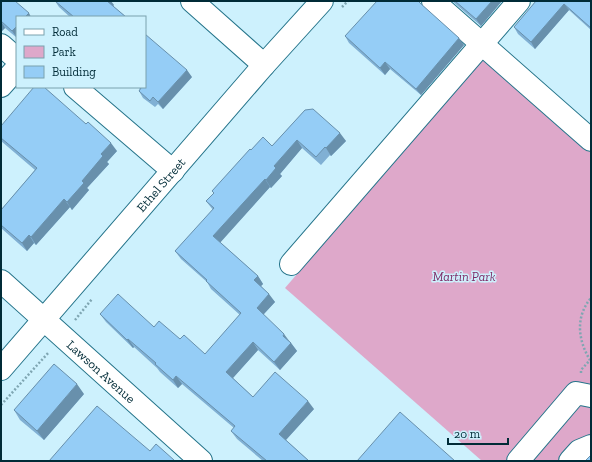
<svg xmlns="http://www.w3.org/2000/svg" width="592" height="462" font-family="'Zilla Slab',serif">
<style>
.green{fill:#dea8ca}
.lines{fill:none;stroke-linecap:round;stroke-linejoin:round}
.minor-casing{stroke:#25748a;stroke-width:24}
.path{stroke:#7fa6b2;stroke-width:2.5;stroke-dasharray:2 2;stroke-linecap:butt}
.minor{stroke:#fff;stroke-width:22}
.wall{fill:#80b0d4}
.shaded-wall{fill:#6890ac}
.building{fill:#95cdf6;stroke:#6890ac}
.labels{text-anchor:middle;stroke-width:3;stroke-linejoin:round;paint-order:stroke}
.street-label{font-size:13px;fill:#002b37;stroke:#cdf1fd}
.park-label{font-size:13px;font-style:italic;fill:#7d2965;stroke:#cdf1fd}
</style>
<rect width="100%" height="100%" fill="#cdf1fd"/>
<path class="green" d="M 487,54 L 591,145 L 591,461 L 482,461 L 285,288 Z"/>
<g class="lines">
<defs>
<g id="minor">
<path d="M 192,1 L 264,65"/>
<path d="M 433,1 L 591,140"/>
<path d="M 1,45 L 17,59"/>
<path d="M 1,86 L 17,68"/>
<path d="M 75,87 L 173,171"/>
<path d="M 291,264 L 519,1"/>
<path id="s1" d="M 1,281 L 201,461"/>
<path id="s2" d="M 1,369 L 264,65 L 322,1"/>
<path d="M 518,461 L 576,393 L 591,396"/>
<path d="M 570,461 L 579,451 L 591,446"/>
</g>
</defs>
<use href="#minor" class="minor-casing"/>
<path class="path" d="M 342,7 L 348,1
M 75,320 L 92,299
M 581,373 L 581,370 L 590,360 C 578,340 575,317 591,298
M 1,405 L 49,352"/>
<use href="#minor" class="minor"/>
</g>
<path class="wall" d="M 1,1 L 17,17 L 17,38 L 5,28 L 1,32 Z
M 55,1 L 114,5 L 113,6 L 126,17 L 70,17 L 59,7 Z
M 452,1 L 502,1 L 481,26 Z
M 536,1 L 591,1 L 591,30 L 569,10 L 535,49 L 518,34 L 514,27 Z
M 421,4 L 464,45 L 421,95 L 390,69 L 385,75 L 349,43 L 345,36 Z
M 192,77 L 163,109 L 158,104 L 155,107 L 143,98 L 139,91 L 140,89 L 138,87 L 145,87 Z
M 305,110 L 346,141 L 331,156 L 330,155 L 321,165 L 302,148 L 280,174 L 282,176 L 271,188 L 270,187 L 220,242 L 258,276 L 263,284 L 261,286 L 275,302 L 263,315 L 291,343 L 297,351 L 280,370 L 258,350 L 233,378 L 253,397 L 314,409 L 286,440 L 309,461 L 263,461 L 237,439 L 231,431 L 234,428 L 182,384 L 178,388 L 160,372 L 157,368 L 134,347 L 133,348 L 106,322 L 100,314 L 154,327 L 180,339 L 205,354 L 240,315 L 211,289 L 207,282 L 181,259 L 175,251 L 213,210 L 206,201 L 214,193 L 212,191 L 251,150 L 272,146 Z
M 1,126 L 117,151 L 107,162 L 109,164 L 87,188 L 89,190 L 72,210 L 70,207 L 36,245 L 34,243 L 27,251 L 1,228 L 1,210 L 35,170 L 1,141 Z
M 84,394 L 44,440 L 20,420 L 14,410 Z"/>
<path class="shaded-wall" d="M 107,1 L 111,1 L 114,5 L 112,7 Z
M 492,1 L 502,1 L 481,26 L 476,19 Z
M 564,4 L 569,10 L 535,49 L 531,42 Z
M 29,13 L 31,17 L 25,17 Z
M 1,21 L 5,28 L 1,32 Z
M 17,26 L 17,38 L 12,31 Z
M 459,38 L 464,45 L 421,95 L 416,89 Z
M 385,62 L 390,69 L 385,75 L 380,68 Z
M 187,70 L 192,77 L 163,109 L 158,102 Z
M 340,133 L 346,141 L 331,156 L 326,148 Z
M 297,140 L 302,148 L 280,174 L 282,176 L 271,188 L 266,180 L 274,166 Z
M 111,143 L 117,151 L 107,162 L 109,164 L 87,188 L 89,190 L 72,210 L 67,202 L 101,154 Z
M 265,179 L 270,187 L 219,244 L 213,236 Z
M 64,199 L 70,207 L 36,245 L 31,237 Z
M 29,235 L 34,243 L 27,251 L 22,243 Z
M 258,276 L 263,284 L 259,288 L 254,280 Z
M 269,294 L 275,302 L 262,316 L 257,308 Z
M 284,334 L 290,342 L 283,336 Z
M 128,339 L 134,347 L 133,348 L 127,340 Z
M 253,342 L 258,350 L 232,379 L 226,372 Z
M 291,343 L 297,351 L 280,370 L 274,362 Z
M 176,376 L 182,384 L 178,388 L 173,380 Z
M 77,384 L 84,394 L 44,440 L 37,431 Z
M 308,401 L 314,409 L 284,442 L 279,434 Z"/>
<path class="building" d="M 1,1 L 15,1 L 29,13 L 25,17 L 17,17 L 17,26 L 12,31 L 1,21 Z
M 55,1 L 107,1 L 126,17 L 74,17 Z
M 377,1 L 418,1 L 420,3 L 459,38 L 416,89 L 385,62 L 380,68 L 345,36 Z
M 455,1 L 492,1 L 476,19 Z
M 536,1 L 591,1 L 591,28 L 564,4 L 531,42 L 514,27 Z
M 145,34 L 187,70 L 158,102 L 153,97 L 150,101 L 139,91 L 141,88 L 141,87 L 145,87 Z
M 34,87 L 44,87 L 86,124 L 88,122 L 111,143 L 101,154 L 103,156 L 82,181 L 84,183 L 67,202 L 64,199 L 31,237 L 29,235 L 22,243 L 1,225 L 1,210 L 37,168 L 1,138 L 1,126 Z
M 313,109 L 340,133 L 326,148 L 325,147 L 316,157 L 297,140 L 274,166 L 276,168 L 266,180 L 265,179 L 213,236 L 258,276 L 254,280 L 269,294 L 257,308 L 284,334 L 283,336 L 291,343 L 274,362 L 253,342 L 226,372 L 253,397 L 275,372 L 308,401 L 279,434 L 309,461 L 267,461 L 231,431 L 235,426 L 176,376 L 173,380 L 155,364 L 156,363 L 128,339 L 127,340 L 100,314 L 118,294 L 154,327 L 159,321 L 180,339 L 184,335 L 205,354 L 241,313 L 206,281 L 207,280 L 175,251 L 214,208 L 206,201 L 214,193 L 212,191 L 250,149 L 251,150 L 263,137 L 272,146 L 305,110 Z
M 54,364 L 77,384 L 37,431 L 14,410 Z
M 97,406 L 150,451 L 156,444 L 174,460 L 173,461 L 49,461 Z
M 400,412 L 455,461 L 357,461 Z
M 590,456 L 591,457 L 591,461 L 585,461 Z"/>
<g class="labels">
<g class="street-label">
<text dy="5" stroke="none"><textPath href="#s2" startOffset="244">Ethel Street</textPath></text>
<text dy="5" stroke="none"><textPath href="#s1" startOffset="135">Lawson Avenue</textPath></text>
</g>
<g class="park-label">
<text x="464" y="281">Martin Park</text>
</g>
</g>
<rect width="592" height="462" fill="none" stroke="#002b37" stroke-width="4"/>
<rect x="16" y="16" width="130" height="72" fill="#cdf1fd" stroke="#7ba2ae"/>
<rect x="24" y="29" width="20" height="6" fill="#ffffff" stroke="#7ba2ae"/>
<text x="52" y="36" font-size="12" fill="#002b37">Road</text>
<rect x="24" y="46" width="20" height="12" fill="#dea8ca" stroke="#7ba2ae"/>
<text x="52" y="56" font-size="12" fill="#002b37">Park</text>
<rect x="24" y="66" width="20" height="12" fill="#95cdf6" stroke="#7ba2ae"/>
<text x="52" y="76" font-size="12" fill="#002b37">Building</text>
<path d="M448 438v6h60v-6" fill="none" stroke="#002b37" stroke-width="2"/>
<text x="454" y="438" font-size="12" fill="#002b37" stroke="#cdf1fd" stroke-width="3" paint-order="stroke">20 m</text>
</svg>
